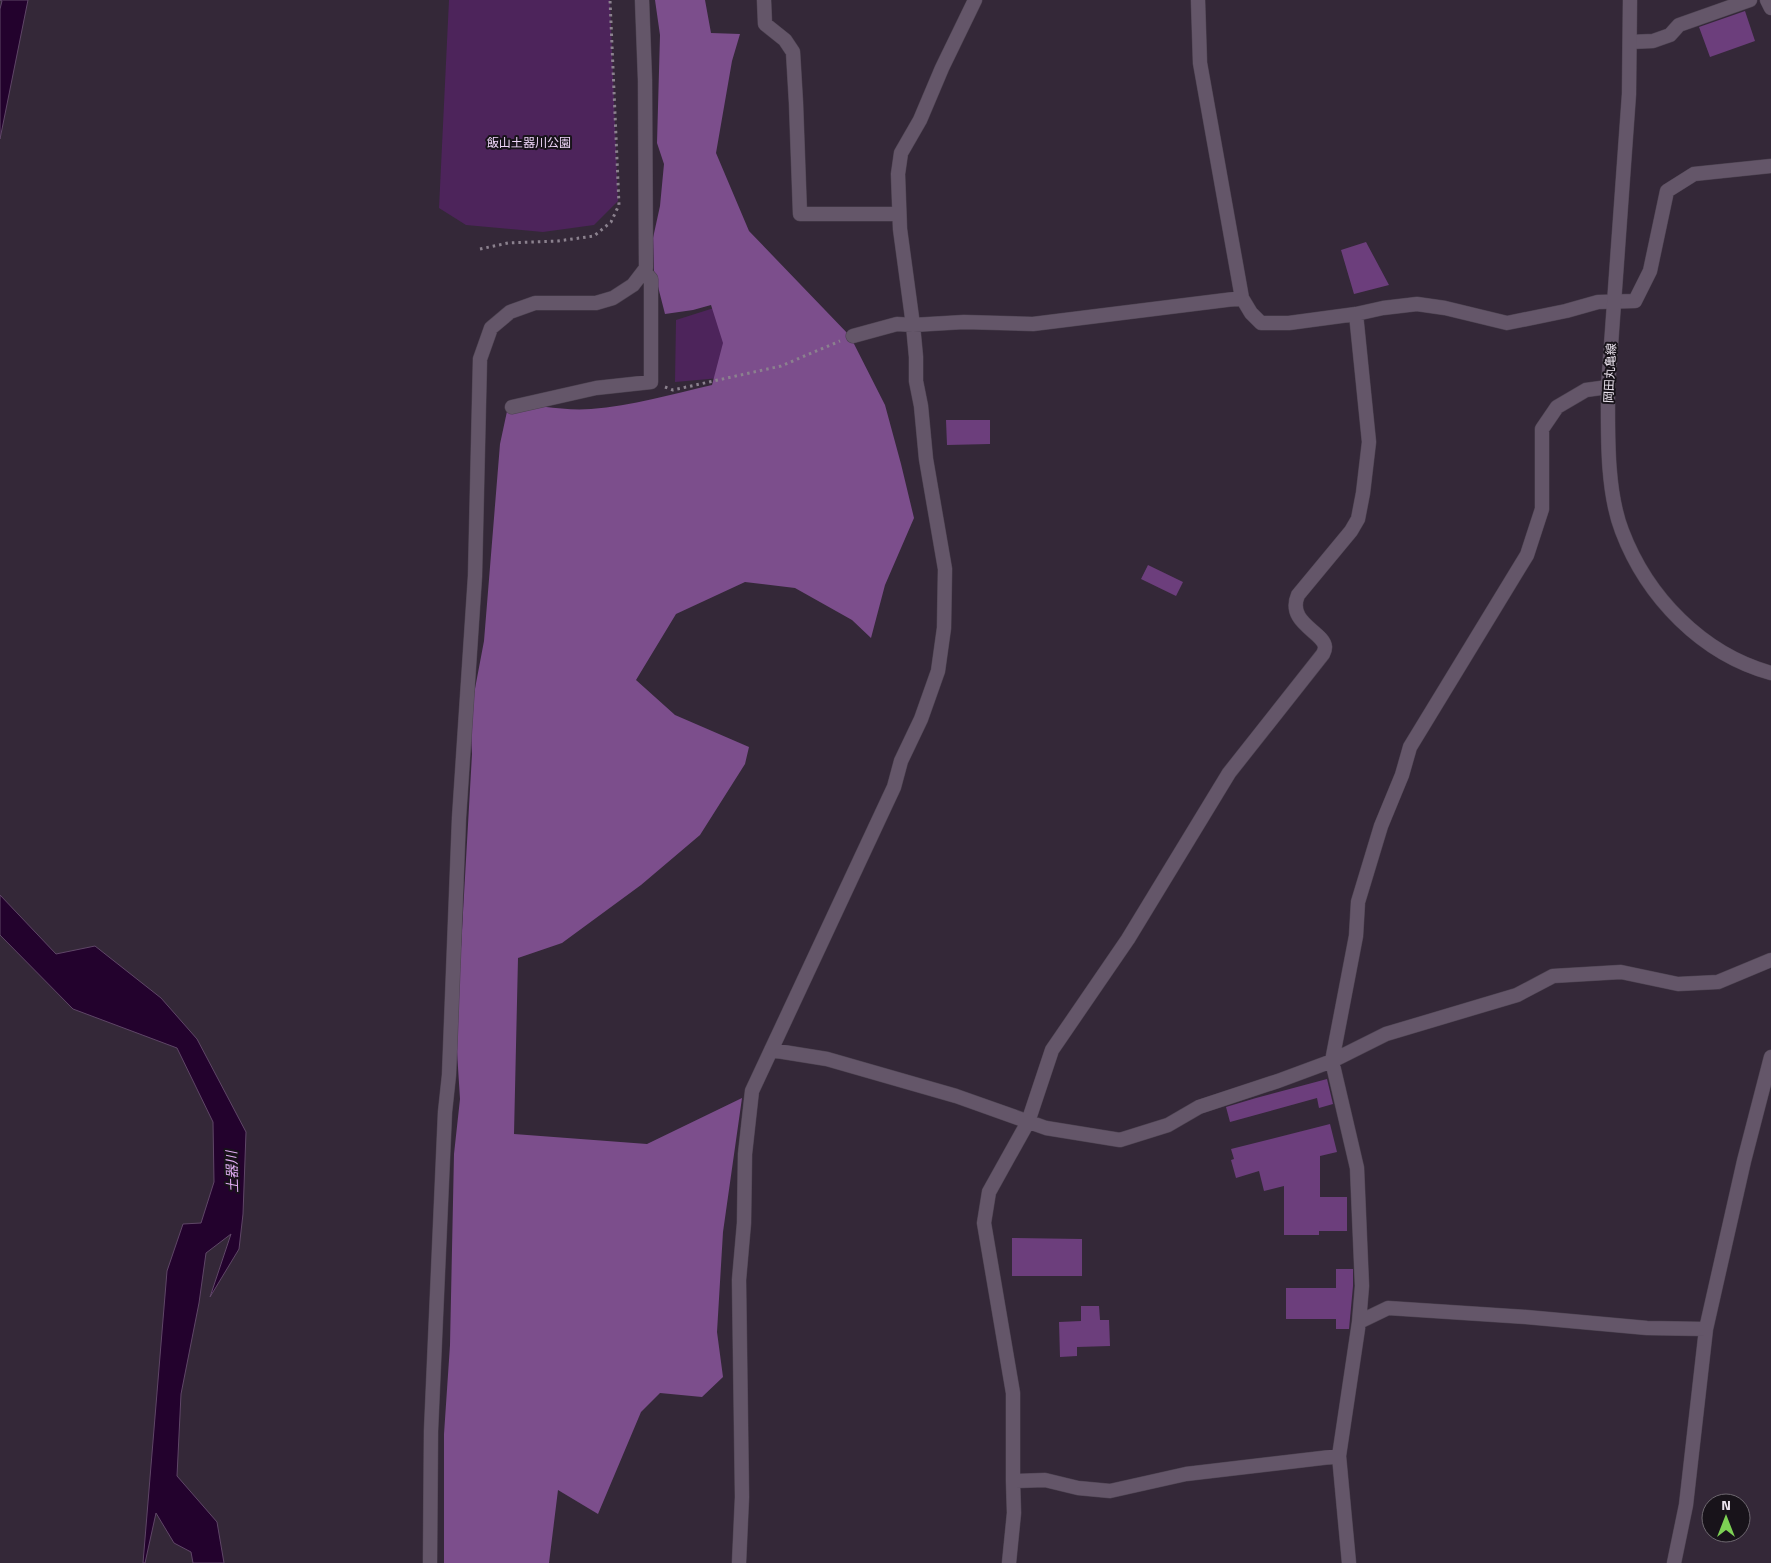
<svg xmlns="http://www.w3.org/2000/svg" width="1771" height="1563" font-family="'Titillium Web','Noto Sans JP',sans-serif">
<style>
.green{fill:#4d245b}
.forest{fill:#7c4e8c}
.water{fill:#23022d;stroke:#5f4667}
.building{fill:#6c3e7c}
.lines{fill:none;stroke-linecap:round;stroke-linejoin:round}
.minor-casing{stroke:#4d4351;stroke-width:15}
.secondary-casing{stroke:#4d4351;stroke-width:15}
.path{stroke:#8b818e;stroke-width:3;stroke-dasharray:2.5 4;stroke-linecap:butt}
.minor{stroke:#645669;stroke-width:14}
.secondary{stroke:#645669;stroke-width:14}
.labels{text-anchor:middle;stroke-width:4;stroke-linejoin:round;paint-order:stroke}
.park-label{font-size:12px;fill:#efd5f9;stroke:#18131a}
.street-label{font-size:12px;fill:#ece4ef;stroke:#18131a}
.water-label{font-size:14px;font-style:italic;fill:#e3aff6;stroke:#18131a}
</style>
<rect width="100%" height="100%" fill="#342838"/>
<path class="green" d="M 449,0 L 610,0 L 618,201 L 594,225 L 543,232 L 466,225 L 439,208 Z
M 717,307 L 728,311 L 720,378 L 675,382 L 676,320 Z"/>
<path class="forest" d="M 655,0 L 705,0 L 711,33 L 740,34 L 732,61 L 716,153 L 749,231 L 850,336 L 885,405 L 901,464 L 914,518 L 885,585 L 871,638 L 852,620 L 795,588 L 745,582 L 676,614 L 636,680 L 675,715 L 749,747 L 745,764 L 700,835 L 641,885 L 562,943 L 518,958 L 514,1134 L 647,1144 L 742,1098 L 723,1232 L 717,1332 L 723,1377 L 702,1397 L 660,1393 L 641,1412 L 598,1514 L 558,1490 L 549,1563 L 444,1563 L 444,1434 L 450,1345 L 454,1154 L 460,1099 L 456,1036 L 472,754 L 470,715 L 484,641 L 500,444 L 509,402 C 536,405 563,411 591,409 C 632,406 672,394 712,385 L 723,343 L 711,305 L 693,310 L 665,314 L 654,271 L 653,238 L 660,206 L 664,164 L 657,143 L 660,35 Z"/>
<path class="water" d="M 0,0 L 28,0 L 0,139 L 0,9 L 2,1 Z
M 0,895 L 56,954 L 95,946 L 161,998 L 197,1039 L 246,1132 L 243,1214 L 239,1249 L 210,1297 L 231,1234 L 206,1253 L 199,1303 L 181,1394 L 177,1476 L 217,1522 L 224,1563 L 193,1563 L 191,1552 L 174,1543 L 156,1513 L 145,1563 L 143,1563 L 167,1271 L 183,1224 L 201,1223 L 214,1182 L 213,1122 L 177,1048 L 73,1009 L 0,935 Z"/>
<path class="building" d="M 1745,11 L 1755,41 L 1710,57 L 1699,27 Z
M 1366,242 L 1389,285 L 1354,294 L 1341,250 Z
M 946,420 L 990,420 L 990,444 L 947,445 Z
M 1148,565 L 1183,582 L 1176,596 L 1141,579 Z
M 1327,1079 L 1333,1104 L 1319,1108 L 1317,1098 L 1230,1122 L 1226,1107 L 1256,1098 Z
M 1330,1124 L 1337,1152 L 1320,1156 L 1320,1197 L 1347,1197 L 1347,1231 L 1319,1231 L 1319,1235 L 1284,1235 L 1284,1186 L 1264,1191 L 1259,1171 L 1236,1178 L 1231,1160 L 1234,1159 L 1231,1149 Z
M 1012,1238 L 1082,1239 L 1082,1276 L 1012,1276 Z
M 1336,1269 L 1353,1269 L 1353,1286 L 1349,1329 L 1336,1329 L 1336,1319 L 1286,1319 L 1286,1288 L 1336,1288 Z
M 1081,1306 L 1099,1306 L 1100,1320 L 1109,1320 L 1110,1346 L 1077,1347 L 1077,1356 L 1060,1357 L 1059,1322 L 1081,1321 Z"/>
<g class="lines">
<defs>
<path id="minor" d="M 764,0 L 765,24 L 785,40 L 793,52 L 796,103 L 800,214 L 899,214
M 1198,0 L 1200,63 L 1242,298 L 1251,313 L 1261,323 L 1289,323 L 1356,314 L 1383,308 L 1417,304 L 1445,308 L 1507,323 L 1566,311 L 1598,302 L 1635,301 L 1650,271 L 1667,191 L 1694,174 L 1771,166
M 1767,0 L 1771,8
M 1630,42 L 1653,41 L 1670,35 L 1679,25 L 1750,0
M 853,336 L 897,324 L 913,325 L 964,322 L 1033,324 L 1242,298
M 512,407 L 596,388 L 651,382 L 651,279 L 644,271
M 771,1050 L 827,1059 L 956,1096 L 1046,1128 L 1120,1140 L 1168,1125 L 1199,1107 L 1278,1081 L 1332,1061 L 1386,1034 L 1517,995 L 1553,976 L 1621,972 L 1678,984 L 1718,982 L 1771,960
M 1359,1322 L 1388,1308 L 1526,1317 L 1647,1328 L 1706,1329
M 1013,1481 L 1013,1393 L 984,1223 L 989,1192 L 1028,1122 L 1052,1050 L 1128,939 L 1229,773 L 1323,654 C 1324,652 1325,649 1325,647 C 1324,632 1286,623 1298,595 L 1351,531 L 1358,519 L 1363,493 L 1369,442 L 1356,314
M 430,1563 L 431,1431 L 445,1112 L 449,1075 L 459,818 L 475,576 L 480,359 L 491,328 L 510,312 L 535,303 L 596,303 L 613,298 L 633,285 L 646,268 L 645,80 L 642,0
M 739,1563 L 742,1497 L 739,1280 L 744,1223 L 745,1154 L 752,1091 L 894,787 L 901,761 L 921,719 L 938,671 L 944,628 L 945,569 L 926,459 L 921,406 L 916,381 L 916,357 L 913,325 L 900,229 L 898,174 L 901,153 L 920,120 L 942,68 L 975,0
M 1009,1563 L 1014,1513 L 1013,1481 L 1045,1480 L 1078,1488 L 1110,1491 L 1186,1474 L 1339,1456
M 1349,1563 L 1339,1456 L 1359,1322 L 1362,1286 L 1357,1168 L 1332,1061 L 1356,936 L 1358,902 L 1381,826 L 1402,775 L 1410,747 L 1527,555 L 1542,509 L 1542,429 L 1557,407 L 1586,390 L 1608,387
M 1674,1563 L 1686,1505 L 1706,1329 L 1744,1161 L 1771,1057"/>
<path id="secondary" d="M 1630,0 L 1629,94 L 1608,387 C 1608,431 1606,490 1622,531 C 1647,597 1702,654 1771,673"/>
</defs>
<use href="#minor" class="minor-casing"/>
<use href="#secondary" class="secondary-casing"/>
<path class="path" d="M 480,249 L 508,243 L 558,241 L 594,236 L 611,222 L 619,205 L 610,0
M 665,387 L 673,390 L 781,366 L 840,341"/>
<use href="#minor" class="minor"/>
<use href="#secondary" class="secondary"/>
</g>
<g class="labels">
<g class="park-label">
<text x="529" y="147">飯山土器川公園</text>
</g>
<g class="street-label">
<text transform="translate(1610 373) rotate(-87)" y="4">岡田丸亀線</text>
</g>
<g class="water-label">
<text transform="translate(232 1172) rotate(-92)" y="5">土器川</text>
</g>
</g>
<g transform="translate(1726 1518)"><circle r="24" fill="#18131a" stroke="#6d676f"/>
<path d="M0-4L9 19L0 12L-9 19Z" fill="#7dd154"/>
<text y="-8" font-size="14" font-weight="bold" text-anchor="middle" fill="#ece4ef">N</text>
</g>
</svg>
